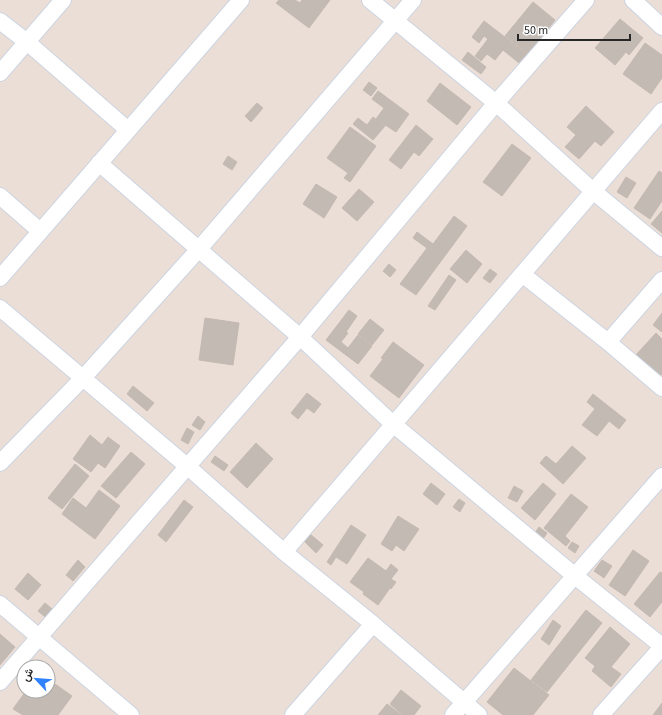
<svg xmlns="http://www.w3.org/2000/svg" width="662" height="715" font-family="'Source Sans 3',Vazirmatn,sans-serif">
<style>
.building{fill:#c2bab3;stroke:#c5bab1}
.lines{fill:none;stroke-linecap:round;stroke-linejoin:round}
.minor-casing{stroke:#ccd4e1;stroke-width:18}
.minor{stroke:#fff;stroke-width:16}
</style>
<rect width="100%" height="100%" fill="#ebded7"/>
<path class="building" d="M 279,0 L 295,0 L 300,3 L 302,0 L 330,0 L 309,28 L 276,3 Z
M 533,2 L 555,20 L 528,54 L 505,36 Z
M 620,19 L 643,38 L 629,55 L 626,52 L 615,65 L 595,48 Z
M 484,21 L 527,54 L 519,63 L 503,50 L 495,60 L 487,54 L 481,61 L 475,56 L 488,39 L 484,36 L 479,43 L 472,37 Z
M 645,43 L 662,55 L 662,78 L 651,94 L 623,74 Z
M 468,52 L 486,67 L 481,74 L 462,60 Z
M 369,82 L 377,88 L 371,96 L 363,90 Z
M 440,83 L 471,107 L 457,125 L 427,101 Z
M 378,91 L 409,114 L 396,132 L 376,119 L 384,108 L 372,99 Z
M 257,103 L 263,108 L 251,122 L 245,116 Z
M 586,106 L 614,132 L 601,146 L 595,141 L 579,159 L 565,147 L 576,135 L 567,127 Z
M 373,117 L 385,126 L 373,140 L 353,124 L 358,118 L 367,125 Z
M 416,125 L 433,139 L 419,156 L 414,152 L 401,169 L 389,160 Z
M 350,127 L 376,146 L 350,182 L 344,178 L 348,173 L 327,158 Z
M 512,144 L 531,158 L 502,196 L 483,182 Z
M 228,156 L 237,162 L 232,170 L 223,164 Z
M 659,171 L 662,173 L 662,201 L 650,219 L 634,208 Z
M 626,177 L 636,183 L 627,198 L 617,192 Z
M 316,184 L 337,197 L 324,218 L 303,204 Z
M 359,189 L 374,202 L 357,221 L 342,208 Z
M 662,211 L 662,233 L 651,224 Z
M 454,216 L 467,226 L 416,295 L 400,284 L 427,248 L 413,238 L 417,232 L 433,244 Z
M 466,250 L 482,264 L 467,283 L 450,269 Z
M 389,264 L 396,270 L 390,277 L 383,271 Z
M 490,269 L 497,274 L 490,283 L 483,278 Z
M 449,275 L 456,280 L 435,310 L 428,306 Z
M 349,310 L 357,316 L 346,332 L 348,333 L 341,342 L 348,348 L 358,335 L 372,346 L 358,364 L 326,340 Z
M 662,313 L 662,332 L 653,325 Z
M 205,318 L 239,323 L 233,365 L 199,360 Z
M 370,319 L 384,330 L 372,345 L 358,334 Z
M 656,333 L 662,339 L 662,374 L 657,379 L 634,357 Z
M 393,342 L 424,365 L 399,398 L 370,376 L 383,359 L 381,358 Z
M 133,386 L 154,403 L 147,411 L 127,394 Z
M 307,393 L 321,404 L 314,413 L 307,408 L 298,419 L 291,413 Z
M 593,394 L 626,420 L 619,429 L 609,421 L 597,436 L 582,425 L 595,409 L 587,402 Z
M 198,416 L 205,422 L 200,430 L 192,425 Z
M 187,428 L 194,432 L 188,444 L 181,440 Z
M 90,435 L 102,445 L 108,437 L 120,446 L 105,468 L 98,463 L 91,472 L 73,459 Z
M 256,443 L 273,459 L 247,488 L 230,472 Z
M 572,446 L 586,458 L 563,484 L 540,463 L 546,456 L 556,464 Z
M 131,452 L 145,464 L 116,498 L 101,486 Z
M 215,456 L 228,465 L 224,471 L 211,462 Z
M 75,464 L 89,476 L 62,509 L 48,498 Z
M 431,483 L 445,494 L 437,505 L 423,494 Z
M 543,483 L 556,494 L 535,520 L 521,508 Z
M 514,486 L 523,491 L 517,502 L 508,498 Z
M 99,490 L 120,506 L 95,539 L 62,514 L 73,498 L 86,508 Z
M 571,494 L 588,507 L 565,536 L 570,541 L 566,546 L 544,528 Z
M 459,499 L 465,503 L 460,512 L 453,507 Z
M 184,500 L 193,507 L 166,542 L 158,535 Z
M 398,516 L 419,529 L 404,551 L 396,545 L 392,551 L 381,544 Z
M 351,525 L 366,535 L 347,564 L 336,557 L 331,565 L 327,562 Z
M 539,527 L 547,533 L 543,539 L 535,533 Z
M 310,534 L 323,545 L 316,553 L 304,541 Z
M 572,542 L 579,546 L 575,553 L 568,548 Z
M 633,550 L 649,561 L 625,596 L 609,585 Z
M 368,558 L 386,571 L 391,564 L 398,570 L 391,579 L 396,582 L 391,589 L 390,588 L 378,605 L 363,594 L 364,592 L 350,582 Z
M 78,560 L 85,567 L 73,581 L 66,575 Z
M 602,560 L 612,566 L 604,578 L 594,571 Z
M 660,572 L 662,573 L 662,602 L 650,617 L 634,604 Z
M 28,573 L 41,585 L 28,600 L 15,589 Z
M 45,603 L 57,613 L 50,621 L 38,611 Z
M 586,610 L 602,623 L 547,692 L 531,680 Z
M 553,620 L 561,626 L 549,645 L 541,639 Z
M 610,627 L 630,644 L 611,667 L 621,674 L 611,687 L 592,671 L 595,666 L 585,658 Z
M 0,634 L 15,647 L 0,665 Z
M 514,668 L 549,695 L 533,715 L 503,715 L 487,702 Z
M 48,679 L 72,696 L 58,715 L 23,715 L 13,709 L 26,691 L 37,691 L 42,694 L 44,691 L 48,691 Z
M 401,690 L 421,706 L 414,715 L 403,715 L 390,704 Z
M 662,703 L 662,715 L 653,715 Z
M 387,704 L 402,715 L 378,715 Z"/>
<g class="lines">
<defs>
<path id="minor" d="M 370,0 L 496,103 L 593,191 L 662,248
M 633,0 L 662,27
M 0,21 L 27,42 L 128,130
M 0,73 L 63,0
M 99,163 L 300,337 L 393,424 L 575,576 L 662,646
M 0,196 L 40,231
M 522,274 L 608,342 L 662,388
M 0,278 L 241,0
M 0,308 L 187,466 L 284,552 L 373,624 L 479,715
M 608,342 L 662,280
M 0,463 L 83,378 L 199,249 L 413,0
M 284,552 L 662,111
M 0,604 L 131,715
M 0,682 L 300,337 L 496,103 L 586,0
M 293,715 L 373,624
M 453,715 L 662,476
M 601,715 L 662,647"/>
</defs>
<use href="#minor" class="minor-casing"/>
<use href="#minor" class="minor"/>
</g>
<g transform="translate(36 679) rotate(296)"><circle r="19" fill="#ffffff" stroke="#a9a9a9"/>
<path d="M0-3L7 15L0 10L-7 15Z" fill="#2f81ff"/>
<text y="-6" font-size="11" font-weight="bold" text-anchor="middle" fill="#272727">ش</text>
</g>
<path d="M518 34v6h112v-6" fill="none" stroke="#272727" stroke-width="2"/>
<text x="524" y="34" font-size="12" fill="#272727" stroke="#ffffff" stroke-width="3" paint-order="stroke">50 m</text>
</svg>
